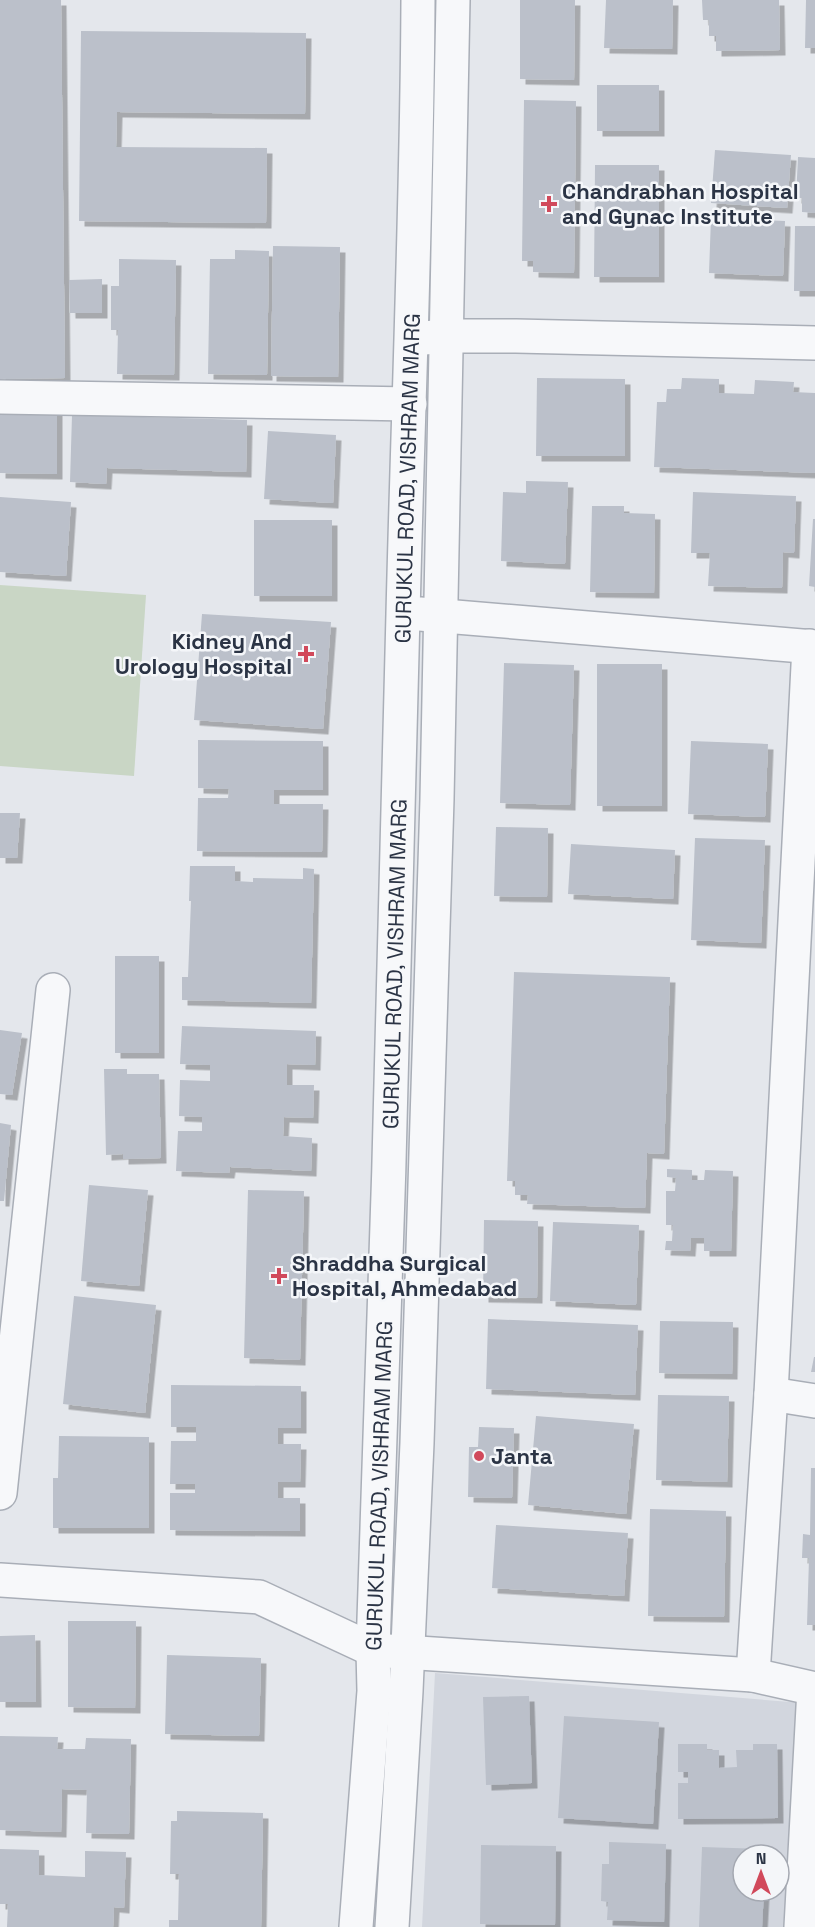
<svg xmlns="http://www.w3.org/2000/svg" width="815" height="1927" font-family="'Space Grotesk',sans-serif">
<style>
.built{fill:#d2d6de;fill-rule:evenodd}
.green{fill:#c9d6c5}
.building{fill:#bbc0ca;filter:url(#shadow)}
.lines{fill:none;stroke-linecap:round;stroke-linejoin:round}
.minor-casing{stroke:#a9aeb7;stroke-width:36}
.minor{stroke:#f7f8fa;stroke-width:33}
.poi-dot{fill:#d1495b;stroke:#f4f6f9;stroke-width:2}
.labels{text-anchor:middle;stroke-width:5;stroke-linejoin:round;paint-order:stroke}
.poi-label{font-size:22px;font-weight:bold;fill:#2b3445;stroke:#f4f6f9;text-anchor:start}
.street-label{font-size:22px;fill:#2b3445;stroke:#f4f6f9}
</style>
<defs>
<filter id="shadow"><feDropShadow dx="5.5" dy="5.5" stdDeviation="0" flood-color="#0004"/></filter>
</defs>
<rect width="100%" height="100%" fill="#e4e7ec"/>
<path class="built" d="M 435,1673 L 803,1703 L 792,1927 L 422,1927 ZM 743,1855 L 779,1855 L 779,1891 L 743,1891 Z"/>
<path class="green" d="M 0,585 L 146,595 L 134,776 L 0,766 Z"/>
<path class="building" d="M 0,0 L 61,0 L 65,378 L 0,379 Z
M 520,0 L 575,0 L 574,80 L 520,79 Z
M 606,0 L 673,0 L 672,49 L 604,48 Z
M 702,0 L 779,0 L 780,50 L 716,51 L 716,36 L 709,36 L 709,20 L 703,20 Z
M 806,0 L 815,0 L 815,48 L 805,48 Z
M 81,31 L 306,33 L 305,114 L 117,112 L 116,147 L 267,148 L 266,223 L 79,221 Z
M 597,85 L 659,85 L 659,131 L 597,131 Z
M 524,100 L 576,101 L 574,273 L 533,272 L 533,261 L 522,261 Z
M 715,150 L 791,155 L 787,208 L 711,203 Z
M 798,157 L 815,158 L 815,213 L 802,212 L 802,198 L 796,198 Z
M 595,165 L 659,165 L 659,277 L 594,277 Z
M 711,218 L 785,221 L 783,276 L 709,273 Z
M 795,226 L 815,226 L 815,291 L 794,291 Z
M 273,246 L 340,247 L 338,377 L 271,376 Z
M 235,250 L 269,251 L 267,375 L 208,374 L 210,259 L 235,259 Z
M 119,259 L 176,260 L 174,375 L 117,374 L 118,330 L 111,330 L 111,286 L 119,286 Z
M 102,279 L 102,313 L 70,313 L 69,280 Z
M 537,378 L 625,379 L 625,456 L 536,456 Z
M 682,378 L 719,379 L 719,393 L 754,394 L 755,380 L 794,382 L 793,392 L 815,393 L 815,473 L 654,467 L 657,402 L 666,402 L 667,389 L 681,389 Z
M 0,404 L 57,404 L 57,474 L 0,473 Z
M 72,415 L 247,420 L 246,472 L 107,468 L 106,484 L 70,482 Z
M 268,431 L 336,435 L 333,503 L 264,499 Z
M 526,481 L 568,482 L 565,564 L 501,561 L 503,492 L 526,493 Z
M 693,492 L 796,496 L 794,553 L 783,552 L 782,588 L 708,586 L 710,553 L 691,553 Z
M 0,497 L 71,502 L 66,576 L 0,572 Z
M 592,506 L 624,506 L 624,513 L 655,514 L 654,593 L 590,592 Z
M 813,519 L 815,519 L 815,587 L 809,586 Z
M 254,520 L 332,520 L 332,596 L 254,596 Z
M 202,614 L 331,622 L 323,729 L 194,720 Z
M 504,663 L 574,665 L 570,805 L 500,803 Z
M 597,664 L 662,664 L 662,806 L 597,806 Z
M 198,740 L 323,741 L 323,790 L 274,790 L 274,804 L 323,804 L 322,852 L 197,851 L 198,798 L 228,798 L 229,789 L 198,788 Z
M 691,741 L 768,744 L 765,817 L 688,814 Z
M 0,813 L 20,813 L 17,858 L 0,858 Z
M 496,827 L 548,828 L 547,897 L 494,896 Z
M 695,838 L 765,840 L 761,943 L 691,940 Z
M 571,844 L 675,850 L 673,899 L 568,894 Z
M 190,866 L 235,866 L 235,881 L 253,882 L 253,878 L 303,879 L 303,868 L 314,869 L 311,1003 L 182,1000 L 182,977 L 188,977 L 191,901 L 189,901 Z
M 115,956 L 159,956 L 159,1053 L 115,1053 Z
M 514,972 L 670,977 L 664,1154 L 647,1153 L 645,1208 L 527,1204 L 528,1195 L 515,1195 L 515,1181 L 507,1181 Z
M 182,1026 L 316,1031 L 315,1065 L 287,1064 L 287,1085 L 314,1085 L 313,1118 L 284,1117 L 283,1136 L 312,1138 L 311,1171 L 230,1167 L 229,1173 L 176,1171 L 178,1131 L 202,1131 L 202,1117 L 179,1116 L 180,1080 L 210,1081 L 210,1065 L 180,1064 Z
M 0,1030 L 22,1033 L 12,1095 L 0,1094 Z
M 104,1069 L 127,1069 L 127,1074 L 159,1074 L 161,1158 L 123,1159 L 123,1154 L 106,1155 Z
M 0,1123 L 11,1125 L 4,1201 L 0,1201 Z
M 667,1169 L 692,1170 L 692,1180 L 704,1180 L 705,1170 L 733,1171 L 731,1251 L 704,1251 L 704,1238 L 691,1238 L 690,1251 L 665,1250 L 666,1241 L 672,1241 L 673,1225 L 666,1225 L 666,1191 L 675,1191 L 676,1178 L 667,1177 Z
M 89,1185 L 148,1190 L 139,1286 L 81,1281 Z
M 248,1190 L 304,1191 L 300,1360 L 244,1358 Z
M 484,1220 L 538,1221 L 537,1298 L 483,1297 Z
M 553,1222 L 639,1225 L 636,1305 L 550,1301 Z
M 74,1296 L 156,1305 L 145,1413 L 63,1404 Z
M 488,1319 L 638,1325 L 635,1395 L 486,1389 Z
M 660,1321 L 733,1322 L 732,1374 L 659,1373 Z
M 814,1357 L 815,1357 L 815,1372 L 811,1372 Z
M 171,1385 L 301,1386 L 301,1428 L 278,1428 L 278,1444 L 301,1444 L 300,1482 L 278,1482 L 278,1498 L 300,1498 L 300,1531 L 170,1530 L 170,1493 L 195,1493 L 195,1484 L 170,1484 L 171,1441 L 196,1441 L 196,1427 L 171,1427 Z
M 658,1395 L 729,1396 L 727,1482 L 656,1480 Z
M 536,1416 L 634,1424 L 626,1514 L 528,1505 Z
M 479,1427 L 514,1428 L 512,1498 L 468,1497 L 469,1447 L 478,1447 Z
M 59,1436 L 149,1437 L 149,1528 L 53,1528 L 53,1478 L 58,1478 Z
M 811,1468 L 815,1468 L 815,1625 L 807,1625 L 809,1558 L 802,1558 L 803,1534 L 810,1535 Z
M 650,1509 L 726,1511 L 724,1617 L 648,1616 Z
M 496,1525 L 628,1533 L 624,1596 L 492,1588 Z
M 68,1621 L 136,1621 L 135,1708 L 68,1707 Z
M 35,1635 L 36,1702 L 0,1702 L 0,1636 Z
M 167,1655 L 261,1658 L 259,1736 L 165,1734 Z
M 529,1696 L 532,1783 L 486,1785 L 483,1697 Z
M 564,1716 L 659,1722 L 653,1824 L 558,1818 Z
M 0,1736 L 58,1737 L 57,1749 L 85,1749 L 86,1738 L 131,1739 L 129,1834 L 86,1833 L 87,1790 L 62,1789 L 61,1832 L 0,1830 Z
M 678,1744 L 707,1744 L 707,1750 L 719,1750 L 719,1768 L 737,1767 L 736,1750 L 753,1750 L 753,1744 L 777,1744 L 778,1818 L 678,1819 L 678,1783 L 688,1783 L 688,1772 L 678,1772 Z
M 177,1811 L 263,1813 L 261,1927 L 169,1927 L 169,1920 L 178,1920 L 179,1874 L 170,1874 L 171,1821 L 177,1821 Z
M 609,1842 L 666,1844 L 664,1922 L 607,1920 L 608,1902 L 601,1901 L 602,1864 L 609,1864 Z
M 481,1845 L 556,1846 L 555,1925 L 480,1924 Z
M 702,1847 L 765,1849 L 765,1855 L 743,1855 L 743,1891 L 764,1891 L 762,1927 L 699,1927 Z
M 0,1849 L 39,1850 L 39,1875 L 85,1877 L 85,1851 L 126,1852 L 124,1908 L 114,1907 L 113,1927 L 7,1927 L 8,1904 L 0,1904 Z"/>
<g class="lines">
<defs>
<g id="minor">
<path d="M 424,338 L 446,336 L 516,336 L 815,343"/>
<path d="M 0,397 L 410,404"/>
<path d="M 420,614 L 815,647"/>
<path d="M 771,1394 L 815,1401"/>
<path d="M 0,1493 L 53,990"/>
<path d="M 0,1580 L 259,1597 L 373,1650 L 753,1675 L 815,1689"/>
<path d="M 753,1675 L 771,1394 L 809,646"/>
<path id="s1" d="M 356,1927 L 374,1691 L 373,1650 C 386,1305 395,959 403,614 C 408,409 417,205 418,0"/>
<path d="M 392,1927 L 406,1691 L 417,1443 L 437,799 L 453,0"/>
<path d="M 801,1927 L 814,1689"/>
</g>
</defs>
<use href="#minor" class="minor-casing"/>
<use href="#minor" class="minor"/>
</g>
<g class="poi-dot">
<path d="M546 195h6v6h6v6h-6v6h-6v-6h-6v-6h6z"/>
<path d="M303 645h6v6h6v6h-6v6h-6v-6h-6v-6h6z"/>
<path d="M276 1267h6v6h6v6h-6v6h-6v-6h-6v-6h6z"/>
<circle cx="479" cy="1456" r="6"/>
</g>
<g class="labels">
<g class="poi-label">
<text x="562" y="199">Chandrabhan Hospital<tspan x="562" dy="25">and Gynac Institute</tspan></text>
<text x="292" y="649" text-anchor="end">Kidney And<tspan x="292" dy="25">Urology Hospital</tspan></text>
<text x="292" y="1271">Shraddha Surgical<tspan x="292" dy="25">Hospital, Ahmedabad</tspan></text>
<text x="491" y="1464">Janta</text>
</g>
<g class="street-label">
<text dy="8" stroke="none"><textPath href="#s1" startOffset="1450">GURUKUL ROAD, VISHRAM MARG</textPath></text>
<text dy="8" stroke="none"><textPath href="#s1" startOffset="964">GURUKUL ROAD, VISHRAM MARG</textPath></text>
<text dy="8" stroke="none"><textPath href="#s1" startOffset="442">GURUKUL ROAD, VISHRAM MARG</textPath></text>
</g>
</g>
<g transform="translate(761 1873)"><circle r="28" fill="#f4f6f9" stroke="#a4a8b1" stroke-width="1.5"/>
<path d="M0-4.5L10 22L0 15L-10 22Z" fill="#d1495b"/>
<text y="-9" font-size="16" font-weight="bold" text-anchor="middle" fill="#2b3445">N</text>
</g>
</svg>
